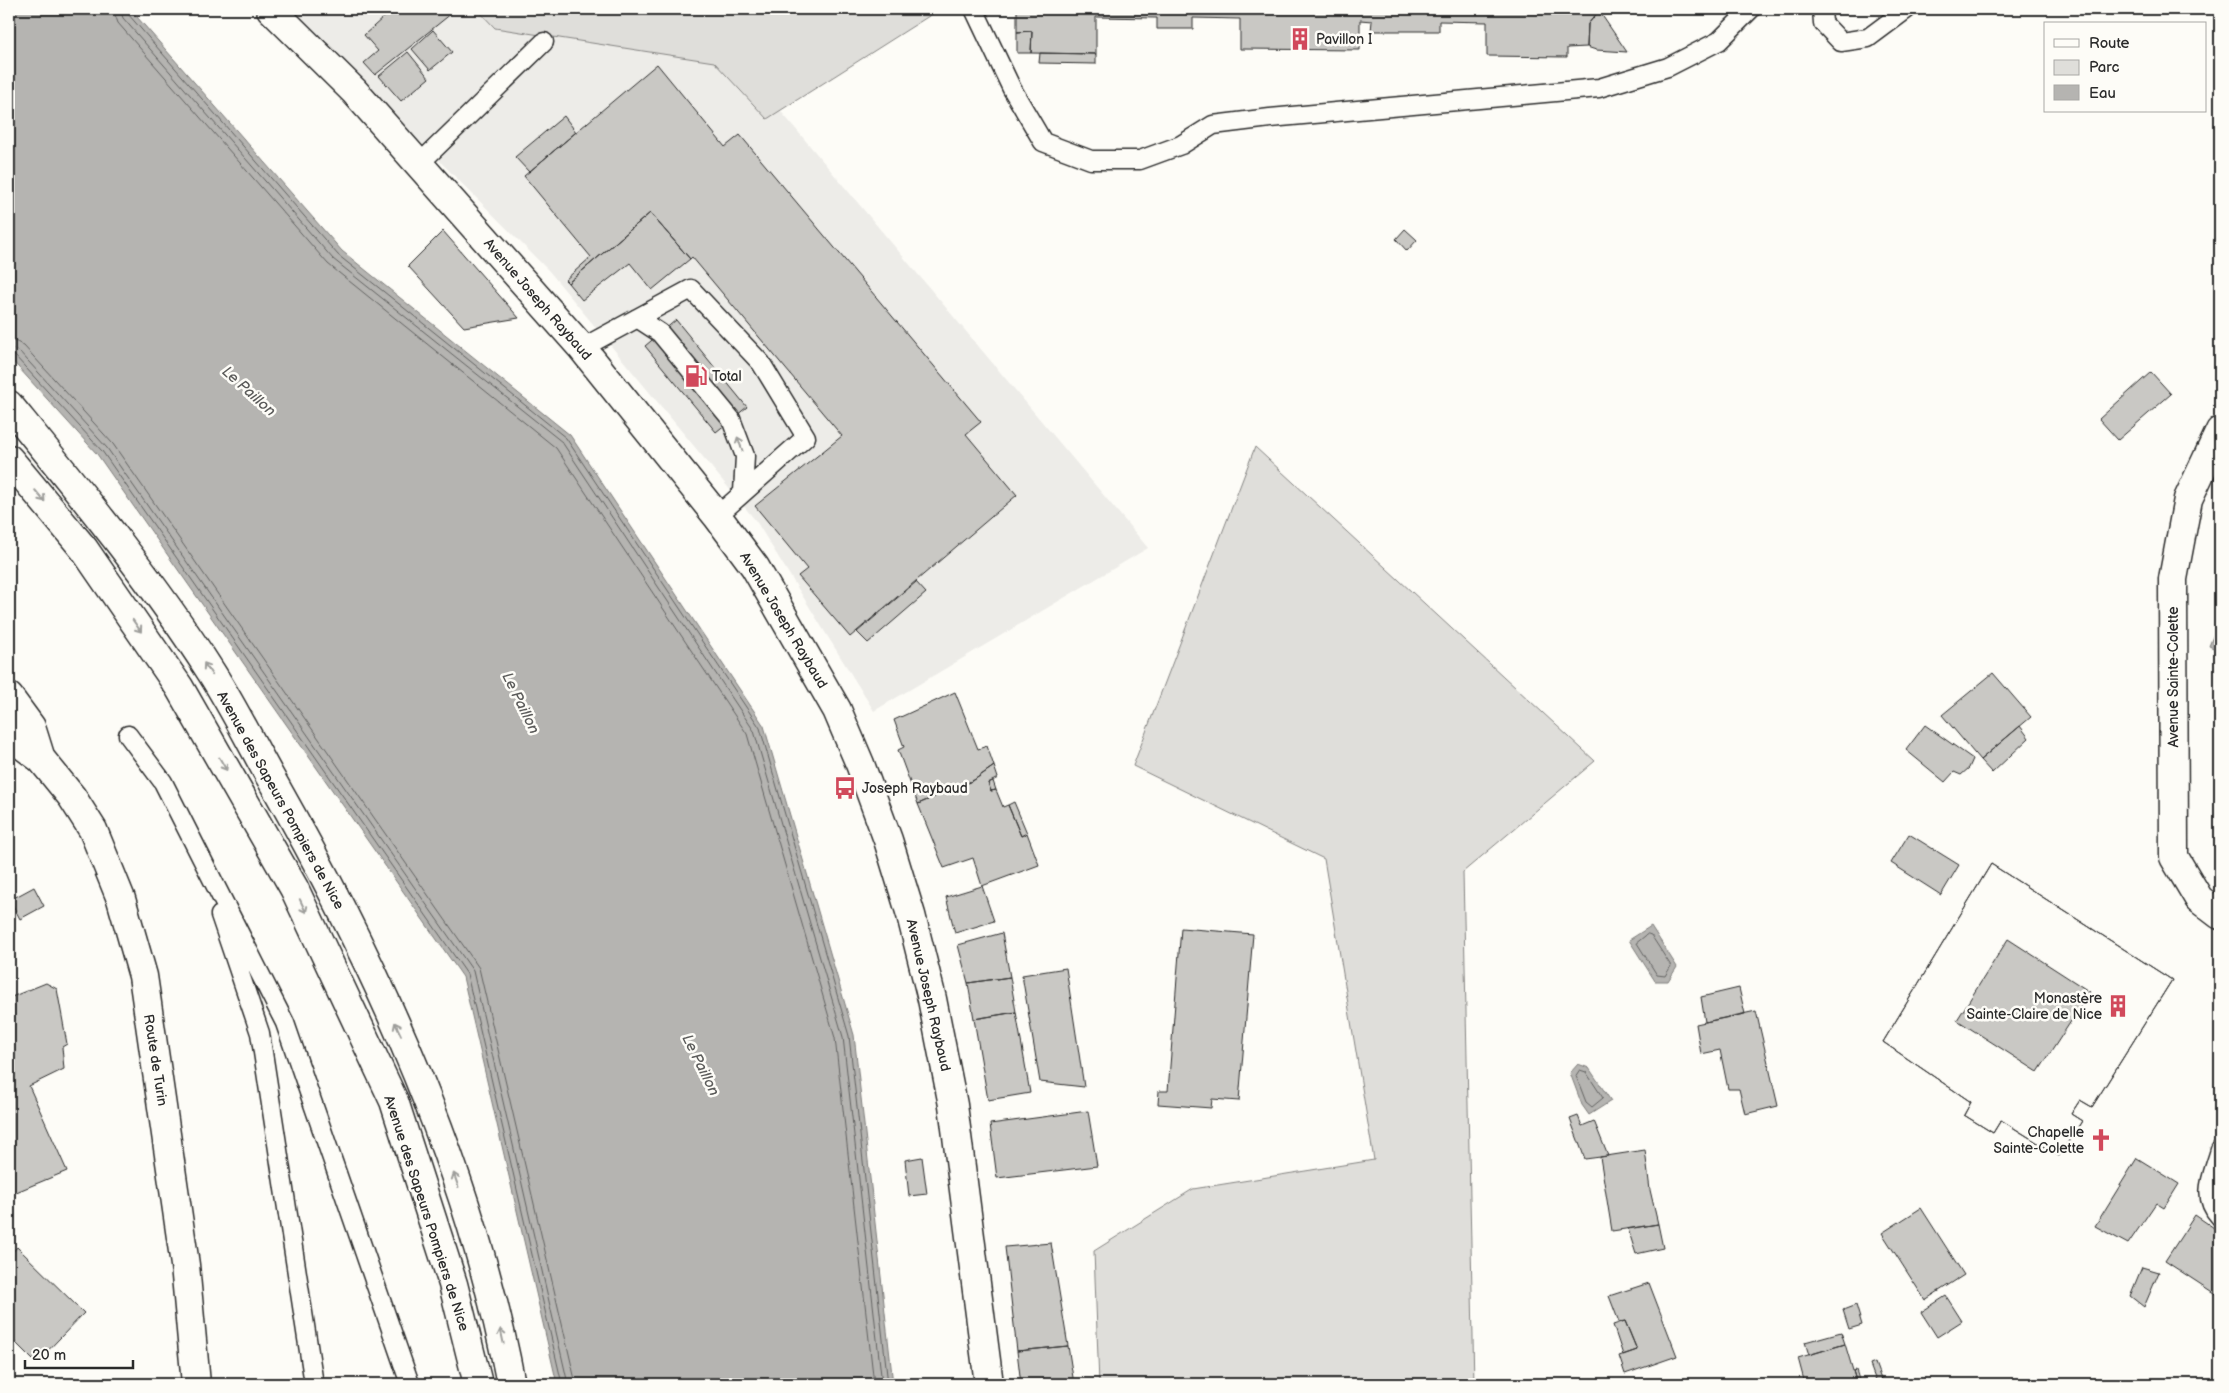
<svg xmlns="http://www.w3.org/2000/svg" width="2229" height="1393" font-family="'Balsamiq Sans',sans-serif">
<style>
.built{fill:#edece8}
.green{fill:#dfdeda;stroke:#858482}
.water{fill:#b5b4b1;stroke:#7e7d7b}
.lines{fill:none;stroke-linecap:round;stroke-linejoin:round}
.shore{stroke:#626261;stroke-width:1}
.building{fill:#c9c8c4;stroke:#2b2b2b;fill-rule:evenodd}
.service-casing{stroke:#2b2b2b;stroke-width:21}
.minor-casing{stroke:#2b2b2b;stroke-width:31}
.secondary-casing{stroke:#2b2b2b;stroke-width:31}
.primary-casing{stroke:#2b2b2b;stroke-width:31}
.service{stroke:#fdfcf7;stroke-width:18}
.minor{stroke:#fdfcf7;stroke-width:28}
.secondary{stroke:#fdfcf7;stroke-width:28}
.primary{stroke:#fdfcf7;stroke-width:28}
.oneway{stroke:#9e9e9b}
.labels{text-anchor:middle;stroke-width:5;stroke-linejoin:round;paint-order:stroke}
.poi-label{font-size:14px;fill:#2b2b2b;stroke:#fdfcf7;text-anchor:start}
.street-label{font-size:14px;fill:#2b2b2b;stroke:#fdfcf7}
.water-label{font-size:15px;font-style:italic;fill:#5b5b5a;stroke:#fdfcf7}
</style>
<rect width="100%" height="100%" fill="#fdfcf7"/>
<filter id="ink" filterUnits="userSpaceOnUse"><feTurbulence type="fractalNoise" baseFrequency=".02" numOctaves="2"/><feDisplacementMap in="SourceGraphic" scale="10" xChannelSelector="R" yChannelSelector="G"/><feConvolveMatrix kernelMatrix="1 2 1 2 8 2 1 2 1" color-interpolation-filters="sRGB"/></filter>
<g filter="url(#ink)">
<path class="built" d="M 288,9 L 704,9 L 721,40 L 1148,548 L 874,711 L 756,521 L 549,271 Z"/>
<path class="green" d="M 477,9 L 940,9 L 767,119 L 714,62 L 495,28 Z
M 1255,447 L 1595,761 L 1463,872 L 1474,1384 L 1099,1384 L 1094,1251 L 1193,1189 L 1374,1160 L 1324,859 L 1133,766 Z"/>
<path class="water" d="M 9,9 L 130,9 L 342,251 L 570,435 L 764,726 L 854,1035 L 893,1384 L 557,1384 L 463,977 L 97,454 L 9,357 Z
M 2220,619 L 2220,651 L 2209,646 Z
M 1651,926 L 1677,967 L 1668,981 L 1655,981 L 1629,940 Z
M 1578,1064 L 1589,1068 L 1611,1101 L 1589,1115 L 1582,1105 L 1570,1073 Z"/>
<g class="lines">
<path class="shore" d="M 113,9 L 118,23 L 328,264 L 556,448 L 747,734 L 835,1038 L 874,1384
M 120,9 L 123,18 L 333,259 L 562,442 L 754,731 L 843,1037 L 882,1384
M 126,9 L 128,14 L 338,255 L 566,438 L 760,728 L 849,1036 L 888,1384
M 9,340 L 17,342 L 24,346 L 113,444 L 479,968 L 576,1384
M 9,348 L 19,351 L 107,448 L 473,971 L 568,1384
M 9,354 L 15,356 L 102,451 L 467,974 L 562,1384
M 1648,934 L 1651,935 L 1671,966 L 1665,976 L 1657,975 L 1637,943 Z
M 1580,1070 L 1586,1072 L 1603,1098 L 1592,1107 L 1586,1102 L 1576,1076 Z"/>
</g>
<path class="building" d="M 337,9 L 347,9 L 342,14 Z
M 393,9 L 457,9 L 375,75 L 364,63 L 378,51 L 364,35 Z
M 1017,9 L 1598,9 L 1599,11 L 1588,24 L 1587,47 L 1567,48 L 1567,57 L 1487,56 L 1487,22 L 1439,21 L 1439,31 L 1371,31 L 1372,21 L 1360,20 L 1360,50 L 1240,49 L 1240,19 L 1193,18 L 1193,29 L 1157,29 L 1157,18 L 1096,17 L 1096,54 L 1031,53 L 1032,31 L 1017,32 Z
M 1599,11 L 1627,52 L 1596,50 L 1587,47 L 1588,24 Z
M 433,30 L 452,52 L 430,70 L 412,49 Z
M 1032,31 L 1031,53 L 1017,53 L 1017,32 Z
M 408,52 L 429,78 L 401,101 L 379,76 Z
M 1040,53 L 1096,54 L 1096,64 L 1039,63 Z
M 657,64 L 725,147 L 740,135 L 981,422 L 966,434 L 1017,495 L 850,637 L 798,576 L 807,569 L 755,506 L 842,436 L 692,257 L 690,259 L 650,213 L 568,283 L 565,280 L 591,257 L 524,176 Z
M 564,116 L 576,132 L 529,172 L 515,157 Z
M 650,213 L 690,259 L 652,290 L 630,263 L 582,300 L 568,283 Z
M 1405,229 L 1417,240 L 1407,251 L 1396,239 Z
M 443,231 L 519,318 L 464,327 L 408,266 Z
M 676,320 L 747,407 L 716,432 L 645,346 Z
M 2151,372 L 2171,394 L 2118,440 L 2099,419 Z
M 916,582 L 926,593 L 868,643 L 857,632 Z
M 1993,673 L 2031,717 L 1980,760 L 1942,715 Z
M 955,692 L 978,749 L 987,746 L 994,766 L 974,780 L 918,804 L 898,750 L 904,747 L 894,720 Z
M 1925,725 L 1973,759 L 1969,768 L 1961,775 L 1954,772 L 1945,782 L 1906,750 Z
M 2020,726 L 2029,738 L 1992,773 L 1980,760 Z
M 994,766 L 998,778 L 988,783 L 991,791 L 996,790 L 1003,807 L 1008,805 L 1021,836 L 1027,833 L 1039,865 L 982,886 L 973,858 L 944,868 L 918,804 L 974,780 Z
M 993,781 L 996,790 L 991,791 L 988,783 Z
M 1014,802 L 1027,833 L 1021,836 L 1008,805 Z
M 1909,834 L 1959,865 L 1941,895 L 1891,863 Z
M 1991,864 L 2172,980 L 2092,1107 L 2080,1100 L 2071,1114 L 2082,1121 L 2059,1156 L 2001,1120 L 1993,1133 L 1964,1115 L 1971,1102 L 1883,1042 ZM 2008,939 L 2090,992 L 2038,1072 L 1957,1020 Z
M 1991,864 L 2172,980 L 2092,1107 L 2080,1100 L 2071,1114 L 2082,1121 L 2059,1156 L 2001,1120 L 1993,1133 L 1964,1115 L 1971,1102 L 1883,1042 Z
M 982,886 L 994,921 L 955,933 L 946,897 Z
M 34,887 L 44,906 L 20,919 L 10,900 Z
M 1181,928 L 1253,934 L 1239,1101 L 1212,1099 L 1211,1108 L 1158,1104 L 1159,1091 L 1168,1091 Z
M 1002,933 L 1010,977 L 968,983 L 958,945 Z
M 1066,968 L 1078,1047 L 1084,1087 L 1040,1082 L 1022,975 Z
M 1010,977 L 1016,1012 L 974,1019 L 968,983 Z
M 46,983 L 57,989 L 67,1044 L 62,1047 L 64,1069 L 29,1086 L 67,1171 L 9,1195 L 9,998 Z
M 1739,988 L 1745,1014 L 1705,1022 L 1701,997 Z
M 1756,1011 L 1778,1106 L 1745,1114 L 1739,1089 L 1728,1089 L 1720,1050 L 1701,1054 L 1696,1024 Z
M 1016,1012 L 1030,1093 L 988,1100 L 974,1019 Z
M 1088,1111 L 1097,1166 L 997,1178 L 990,1124 Z
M 1578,1116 L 1582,1126 L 1594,1121 L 1608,1156 L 1585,1159 L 1570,1119 Z
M 1645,1150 L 1650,1190 L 1658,1224 L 1612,1231 L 1600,1157 Z
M 922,1157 L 927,1194 L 909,1196 L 905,1160 Z
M 2137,1158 L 2179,1184 L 2164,1208 L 2156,1203 L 2128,1244 L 2095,1226 Z
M 1921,1208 L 1964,1275 L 1925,1300 L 1882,1233 Z
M 2195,1215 L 2220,1232 L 2220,1297 L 2165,1261 Z
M 1658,1224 L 1663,1248 L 1636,1254 L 1628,1229 Z
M 1051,1243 L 1068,1346 L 1017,1351 L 1005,1247 Z
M 17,1247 L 84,1313 L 36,1363 L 9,1336 L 9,1256 Z
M 2142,1267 L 2159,1272 L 2144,1307 L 2130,1296 Z
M 1649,1283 L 1677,1356 L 1625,1374 L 1619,1356 L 1637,1350 L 1625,1321 L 1619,1322 L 1609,1296 Z
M 1946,1296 L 1962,1321 L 1937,1337 L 1921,1312 Z
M 1856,1305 L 1862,1325 L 1849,1329 L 1843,1310 Z
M 1625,1321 L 1637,1350 L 1623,1355 L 1613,1325 Z
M 1841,1332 L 1845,1344 L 1809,1355 L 1805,1342 Z
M 1845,1344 L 1857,1384 L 1805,1384 L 1798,1358 Z
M 1068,1346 L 1074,1384 L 1021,1384 L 1017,1351 Z
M 1875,1363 L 1882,1382 L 1877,1384 L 1870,1365 Z
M 1856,1370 L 1860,1383 L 1857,1384 L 1853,1371 Z"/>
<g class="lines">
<defs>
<path id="service" d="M 974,9 L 1012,89 L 1043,142 L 1091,160 L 1140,160 L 1181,145 L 1213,125 L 1270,118 L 1599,88 L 1668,67 L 1719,41 L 1751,9
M 1822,9 L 1823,23 L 1841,42 L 1868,38 L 1907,9
M 419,164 L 544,42
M 637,318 L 660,333 L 731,419 L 745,456 L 743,492
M 582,348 L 691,289 L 761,363 L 806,437 L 717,516
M 128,735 L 163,782 L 285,1023 L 410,1384
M 220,915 L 260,1033 L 314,1384
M 2220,1150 C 2213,1175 2200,1196 2220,1217"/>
<path id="minor" d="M 2220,431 L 2188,499 L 2173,579 L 2174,857 L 2199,899 L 2220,915"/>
<path id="secondary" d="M 271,9 L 354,91 L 582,348 L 717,516 L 755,567 L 837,710 L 860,764 L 888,840 L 911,915 L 932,999 L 953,1105 L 989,1384
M 9,697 L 31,727 L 41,759
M 9,735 L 41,759 L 72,797 L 93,830 L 121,899 L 143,976 L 185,1265 L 196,1384"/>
<path id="primary" d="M 9,405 C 79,491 151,578 211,672 C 234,708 253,747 274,784 C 380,971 471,1172 511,1384
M 9,459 L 84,549 L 179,687 L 294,888 L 394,1101 L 453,1284 L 478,1384"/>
</defs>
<use href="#service" class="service-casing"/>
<use href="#minor" class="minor-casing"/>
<use href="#secondary" class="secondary-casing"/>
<use href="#primary" class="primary-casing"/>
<use href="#service" class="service"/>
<use href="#minor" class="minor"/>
<use href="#secondary" class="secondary"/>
<use href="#primary" class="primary"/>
</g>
<defs><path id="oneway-shaft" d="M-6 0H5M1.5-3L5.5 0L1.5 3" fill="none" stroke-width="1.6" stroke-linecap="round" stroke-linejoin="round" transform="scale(1.25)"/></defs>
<g class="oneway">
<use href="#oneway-shaft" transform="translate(740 444) rotate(-110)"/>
<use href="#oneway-shaft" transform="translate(40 496) rotate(50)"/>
<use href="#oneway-shaft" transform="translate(137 626) rotate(55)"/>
<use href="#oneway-shaft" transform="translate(208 669) rotate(-124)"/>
<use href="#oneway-shaft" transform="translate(223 764) rotate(60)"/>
<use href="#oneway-shaft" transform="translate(303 906) rotate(65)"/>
<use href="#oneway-shaft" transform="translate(398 1029) rotate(-115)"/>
<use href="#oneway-shaft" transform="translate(456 1180) rotate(-109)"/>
<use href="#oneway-shaft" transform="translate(502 1336) rotate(-102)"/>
</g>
</g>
<defs>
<symbol id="building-bare" viewBox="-9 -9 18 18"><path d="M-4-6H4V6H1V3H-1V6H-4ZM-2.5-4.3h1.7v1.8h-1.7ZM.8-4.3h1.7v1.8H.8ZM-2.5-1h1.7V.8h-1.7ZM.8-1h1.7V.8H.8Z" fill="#d1495b" stroke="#fdfcf7" stroke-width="2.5" paint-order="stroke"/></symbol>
<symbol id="fuel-bare" viewBox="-9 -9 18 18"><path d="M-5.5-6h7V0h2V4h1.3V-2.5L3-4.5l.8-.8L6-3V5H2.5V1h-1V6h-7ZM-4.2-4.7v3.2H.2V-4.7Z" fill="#d1495b" stroke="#fdfcf7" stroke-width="2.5" paint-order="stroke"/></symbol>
<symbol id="bus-bare" viewBox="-9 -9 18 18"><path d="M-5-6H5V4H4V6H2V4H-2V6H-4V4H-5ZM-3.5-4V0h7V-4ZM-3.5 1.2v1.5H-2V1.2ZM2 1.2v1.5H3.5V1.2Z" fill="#d1495b" stroke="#fdfcf7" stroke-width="2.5" paint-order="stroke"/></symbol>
<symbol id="church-bare" viewBox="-9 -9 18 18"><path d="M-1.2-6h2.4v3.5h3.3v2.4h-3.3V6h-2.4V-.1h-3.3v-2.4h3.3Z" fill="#d1495b" stroke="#fdfcf7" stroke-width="2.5" paint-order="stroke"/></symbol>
</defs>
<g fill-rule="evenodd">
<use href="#building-bare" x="1284" y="23" width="32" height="32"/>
<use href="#fuel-bare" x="680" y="360" width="32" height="32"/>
<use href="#bus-bare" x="829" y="772" width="32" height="32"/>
<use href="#building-bare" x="2102" y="990" width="32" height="32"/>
<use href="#church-bare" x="2085" y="1124" width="32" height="32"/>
</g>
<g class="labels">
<g class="poi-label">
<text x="1316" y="44">Pavillon I</text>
<text x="712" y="381">Total</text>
<text x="862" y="793">Joseph Raybaud</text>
<text x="2102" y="1003" text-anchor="end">Monastère<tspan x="2102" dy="16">Sainte-Claire de Nice</tspan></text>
<text x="2084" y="1137" text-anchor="end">Chapelle<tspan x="2084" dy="16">Sainte-Colette</tspan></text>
</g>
<g class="street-label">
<text transform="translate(538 299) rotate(49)" y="5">Avenue Joseph Raybaud</text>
<text transform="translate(784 620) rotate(59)" y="5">Avenue Joseph Raybaud</text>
<text transform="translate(2173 677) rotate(-90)" y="5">Avenue Sainte-Colette</text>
<text transform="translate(281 800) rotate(61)" y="5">Avenue des Sapeurs Pompiers de Nice</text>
<text transform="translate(929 995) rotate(77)" y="5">Avenue Joseph Raybaud</text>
<text transform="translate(156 1060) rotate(81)" y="5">Route de Turin</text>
<text transform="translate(427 1213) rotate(72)" y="5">Avenue des Sapeurs Pompiers de Nice</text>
</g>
<g class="water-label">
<text transform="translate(249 391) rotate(42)" y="5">Le Paillon</text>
<text transform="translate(521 703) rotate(64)" y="5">Le Paillon</text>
<text transform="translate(701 1065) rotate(64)" y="5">Le Paillon</text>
</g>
</g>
<rect width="2229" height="1393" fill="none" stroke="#fdfcf7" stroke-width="30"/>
<rect x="15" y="15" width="2199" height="1363" fill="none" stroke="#2b2b2b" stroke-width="2" filter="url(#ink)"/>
<rect x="2044" y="22" width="162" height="90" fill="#fdfcf7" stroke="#a9a8a5"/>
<rect x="2054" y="39" width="25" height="8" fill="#fdfcf7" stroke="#a9a8a5"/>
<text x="2089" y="48" font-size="15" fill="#2b2b2b">Route</text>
<rect x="2054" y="60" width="25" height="15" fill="#dfdeda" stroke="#a9a8a5"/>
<text x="2089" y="72" font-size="15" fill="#2b2b2b">Parc</text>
<rect x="2054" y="85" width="25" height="15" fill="#b5b4b1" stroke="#a9a8a5"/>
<text x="2089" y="98" font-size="15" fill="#2b2b2b">Eau</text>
<path d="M25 1360v8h108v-8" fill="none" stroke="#2b2b2b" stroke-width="2.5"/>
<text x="32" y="1360" font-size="15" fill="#2b2b2b" stroke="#fdfcf7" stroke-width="4" paint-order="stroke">20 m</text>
</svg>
